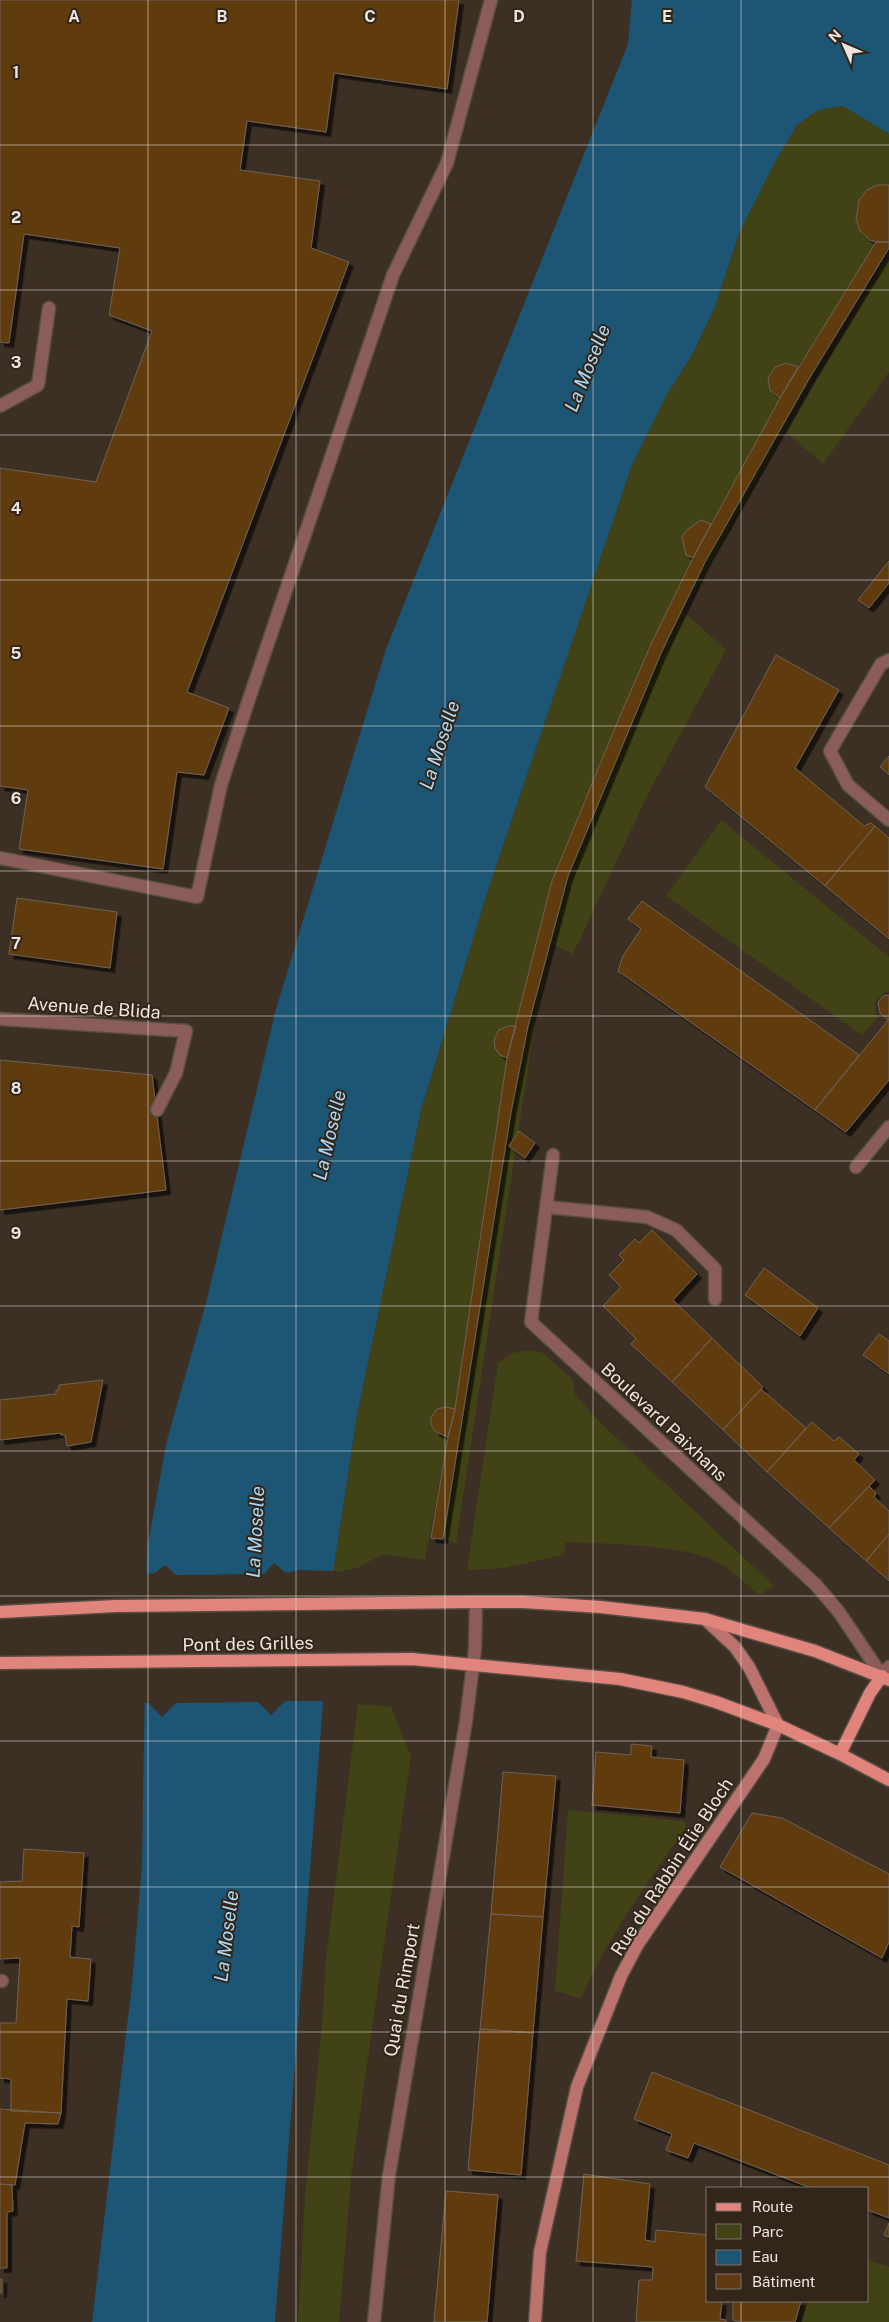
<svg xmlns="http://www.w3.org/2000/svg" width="889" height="2322" font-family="'Public Sans',sans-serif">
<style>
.green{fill:#414215}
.water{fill:#1d5574}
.pier{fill:#3c3025}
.building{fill:#603a10;stroke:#6f6256;filter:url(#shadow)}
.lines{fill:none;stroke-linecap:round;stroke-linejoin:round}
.lane-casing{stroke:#584d43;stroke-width:15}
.street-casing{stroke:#584d43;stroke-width:15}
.secondary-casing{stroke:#584d43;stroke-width:15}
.primary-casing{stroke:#584d43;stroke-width:15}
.lane{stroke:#8b5d58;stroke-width:12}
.street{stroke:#8b5d58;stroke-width:12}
.secondary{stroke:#bc736d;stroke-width:12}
.primary{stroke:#e1847c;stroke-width:12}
.grid{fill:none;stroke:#ede5de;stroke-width:1;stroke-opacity:0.55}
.labels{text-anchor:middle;stroke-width:4;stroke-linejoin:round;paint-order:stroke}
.street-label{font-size:18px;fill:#ede5de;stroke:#32261b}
.water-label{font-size:19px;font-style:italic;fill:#acdaf9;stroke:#32261b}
.grid-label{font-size:16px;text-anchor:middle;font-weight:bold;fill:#ede5de;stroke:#32261b;stroke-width:4;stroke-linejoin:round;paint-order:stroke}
</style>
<defs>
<filter id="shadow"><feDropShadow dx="4.5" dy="4.5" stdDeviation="0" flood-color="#0009"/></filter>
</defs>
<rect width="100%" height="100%" fill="#3c3025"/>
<path class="green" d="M 843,106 L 889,134 L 889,185 C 853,183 843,228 876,242 L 864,264 L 798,367 C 774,352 756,384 780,398 L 711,524 L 701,520 L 687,530 L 682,537 L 693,558 L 652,642 L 617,723 L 552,881 L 516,1026 L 502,1028 C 489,1038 494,1053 507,1058 L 455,1409 L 446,1407 L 437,1409 C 426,1426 431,1430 448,1437 L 425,1560 L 383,1554 L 357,1568 L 333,1573 L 357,1415 L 421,1110 L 488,890 L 632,465 L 667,394 L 692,355 L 715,307 L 739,233 L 776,160 L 797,125 L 818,110 Z
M 889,248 L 821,363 L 683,611 L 726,650 L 647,796 L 573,954 L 553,944 L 535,1021 L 456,1543 L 443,1539 L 511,1112 L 528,1026 L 568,876 L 661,653 L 705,562 L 810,377 Z
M 889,254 L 889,372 L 823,464 L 787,433 Z
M 721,820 L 889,957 L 889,992 L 885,992 L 874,1003 L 877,1018 L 862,1035 L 666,896 Z
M 530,1350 L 543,1353 L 573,1380 L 575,1395 L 603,1425 L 774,1586 L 760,1595 C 747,1586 737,1574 724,1566 C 693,1544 605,1544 566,1542 L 563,1555 L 505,1568 L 467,1570 L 498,1363 L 513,1353 Z
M 358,1704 L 391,1707 L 411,1756 L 351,2177 L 339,2322 L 298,2322 L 305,2197 L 322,2026 L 326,1959 Z
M 568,1810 L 684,1821 L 686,1827 C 648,1883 608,1936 581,1998 L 555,1991 Z
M 868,2260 L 889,2267 L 889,2322 L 802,2322 L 808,2301 L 868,2301 Z"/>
<path class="water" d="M 632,0 L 889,0 L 889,134 L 843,106 L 818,110 L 797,125 L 776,160 L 739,233 L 715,307 L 692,355 L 667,394 L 632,465 L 488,890 L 421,1110 L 357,1415 L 333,1573 L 275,2322 L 92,2322 L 132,1984 L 142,1865 L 147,1549 L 167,1440 L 206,1303 L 276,1009 L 386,649 L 628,44 Z"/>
<path class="pier" d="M 274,1563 L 286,1573 L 298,1570 L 336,1571 L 325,1701 L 285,1701 L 271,1715 L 258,1702 L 176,1703 L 162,1717 L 148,1703 L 142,1703 L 144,1574 L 155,1573 L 165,1565 L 176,1575 L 264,1574 Z"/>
<path class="building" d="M 0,0 L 459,0 L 447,89 L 334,73 L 326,132 L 247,121 L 240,170 L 320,181 L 311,248 L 349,262 L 187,692 L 229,708 L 204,775 L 177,772 L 163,869 L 19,849 L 28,790 L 0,786 L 0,468 L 96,482 L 152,331 L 109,315 L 120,248 L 24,234 L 9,343 L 0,342 Z
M 877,185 L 889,185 L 889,242 L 876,242 L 870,240 L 860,231 L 856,219 L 859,200 L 867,190 Z
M 876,242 L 889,242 L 889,248 L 810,377 L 705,562 L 661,653 L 568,876 L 528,1026 L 511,1112 L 443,1539 L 431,1538 L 448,1437 L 455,1409 L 507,1058 L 552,881 L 617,723 L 652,642 L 693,558 L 780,398 Z
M 786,363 L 798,367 L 780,398 L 770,390 L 768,378 L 775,367 Z
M 701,520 L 711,524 L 693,558 L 686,555 L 682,537 L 687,530 Z
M 889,561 L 889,583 L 869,608 L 858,600 Z
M 776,655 L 839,690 L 795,768 L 864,826 L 871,823 L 875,826 L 825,886 L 705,787 Z
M 889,756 L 889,775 L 880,767 Z
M 875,826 L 889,838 L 889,939 L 825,886 Z
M 17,898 L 117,912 L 110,968 L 9,954 Z
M 642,901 L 859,1055 L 815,1110 L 618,971 L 623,956 L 641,929 L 628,919 Z
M 889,995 L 889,1019 L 888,1020 L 880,1013 L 878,1003 L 883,996 Z
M 889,1019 L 889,1080 L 846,1132 L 815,1110 Z
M 508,1026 L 516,1026 L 507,1058 L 500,1055 L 495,1048 L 494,1040 L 499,1030 Z
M 0,1060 L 152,1075 L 166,1190 L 0,1210 Z
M 519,1131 L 535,1143 L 525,1158 L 509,1146 Z
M 652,1230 L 697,1274 L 673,1300 L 712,1338 L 672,1382 L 631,1344 L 636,1339 L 603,1306 L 621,1287 L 609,1275 L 624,1260 L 619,1255 L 635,1239 L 639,1243 Z
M 764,1268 L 818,1308 L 800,1336 L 745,1295 Z
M 879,1334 L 889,1341 L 889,1374 L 863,1355 Z
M 712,1338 L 763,1387 L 723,1430 L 672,1382 Z
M 103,1380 L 91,1442 L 67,1446 L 65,1435 L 61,1435 L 61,1433 L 0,1440 L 0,1400 L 56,1394 L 56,1390 L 59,1390 L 59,1385 Z
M 761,1389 L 806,1428 L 767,1472 L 723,1430 Z
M 446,1407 L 455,1409 L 448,1437 L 436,1432 L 431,1425 L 431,1418 L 437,1409 Z
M 812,1422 L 834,1441 L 839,1437 L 859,1454 L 854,1460 L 875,1480 L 829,1528 L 767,1472 Z
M 869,1486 L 876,1493 L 874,1497 L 889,1511 L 889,1534 L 866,1561 L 829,1528 Z
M 889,1534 L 889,1581 L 866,1561 Z
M 631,1744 L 652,1746 L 651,1757 L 684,1760 L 680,1813 L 592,1805 L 596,1752 L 631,1755 Z
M 503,1772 L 556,1776 L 543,1917 L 491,1914 Z
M 752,1813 L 782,1818 L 889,1874 L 889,1942 L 882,1958 L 720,1867 Z
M 24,1849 L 84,1853 L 79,1927 L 72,1926 L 70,1957 L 91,1959 L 88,2001 L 67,1999 L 61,2113 L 11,2111 L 11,2079 L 0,2078 L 0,2023 L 16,2023 L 20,1958 L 0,1959 L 0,1882 L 22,1881 Z
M 491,1914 L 543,1917 L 533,2033 L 480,2029 Z
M 480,2029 L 533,2033 L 521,2175 L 468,2170 Z
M 652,2072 L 889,2165 L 889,2218 L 868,2210 L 868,2188 L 811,2188 L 694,2143 L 688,2158 L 666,2150 L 672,2134 L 634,2119 Z
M 0,2109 L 61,2113 L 58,2124 L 25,2123 L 15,2185 L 0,2184 Z
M 584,2174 L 650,2184 L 645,2240 L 655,2242 L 656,2230 L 708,2235 L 708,2301 L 722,2301 L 720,2319 L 726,2320 L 726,2322 L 636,2322 L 639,2280 L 652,2280 L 653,2267 L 576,2261 Z
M 0,2184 L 12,2185 L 13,2211 L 7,2212 L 7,2268 L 0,2268 Z
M 446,2191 L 498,2195 L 487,2322 L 434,2322 Z
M 889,2223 L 889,2237 L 884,2235 Z
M 0,2279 L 2,2279 L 2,2293 L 0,2293 Z
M 733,2301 L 801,2301 L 795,2322 L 741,2322 L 733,2320 Z"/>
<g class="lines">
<defs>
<path id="lane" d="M 0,406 L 38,385 L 49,308
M 889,660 L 881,664 L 830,751 L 848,785 L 889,820
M 0,858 L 197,897 L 221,785 L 247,705 L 393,275 L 447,163 L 491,0
M 157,1110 L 176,1073 L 186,1031
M 856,1167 L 889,1127
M 547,1207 L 647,1217 L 676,1230 L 715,1269 L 715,1299
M 0,1981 L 2,1981"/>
<path id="street" d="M 0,1019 L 186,1031
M 553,1155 L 531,1322 L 816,1585 L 839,1612 L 882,1676 L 889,1667
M 374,2322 L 389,2175 L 466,1721 L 475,1649 L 476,1602"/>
<path id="secondary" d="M 535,2322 L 540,2252 L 577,2087 L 621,1976 L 638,1944 L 764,1759 L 778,1725 L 749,1667 L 735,1647 L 705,1619"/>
<path id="primary" d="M 0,1612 L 116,1606 L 476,1602 L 523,1602 L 601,1607 L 705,1619 L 815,1651 L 889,1680
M 0,1663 L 412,1659 L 620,1679 L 683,1692 L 716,1702 L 778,1725 L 840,1754 L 889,1780
M 840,1754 L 870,1693 L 882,1676"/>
</defs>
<use href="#lane" class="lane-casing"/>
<use href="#street" class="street-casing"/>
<use href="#secondary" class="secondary-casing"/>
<use href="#primary" class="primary-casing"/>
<use href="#lane" class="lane"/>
<use href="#street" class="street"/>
<use href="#secondary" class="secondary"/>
<use href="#primary" class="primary"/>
</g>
<path class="grid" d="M 148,0 L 148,2322M 296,0 L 296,2322M 445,0 L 445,2322M 593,0 L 593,2322M 741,0 L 741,2188M 0,145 L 889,145M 0,290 L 889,290M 0,435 L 889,435M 0,580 L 889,580M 0,726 L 889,726M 0,871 L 889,871M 0,1016 L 889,1016M 0,1161 L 889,1161M 0,1306 L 889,1306M 0,1451 L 889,1451M 0,1596 L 889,1596M 0,1741 L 889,1741M 0,1887 L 889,1887M 0,2032 L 889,2032M 0,2177 L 889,2177M 741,2301 L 741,2322"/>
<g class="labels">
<g class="street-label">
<text transform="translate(94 1008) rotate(4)" y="6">Avenue de Blida</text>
<text transform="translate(664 1422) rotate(43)" y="6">Boulevard Paixhans</text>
<text transform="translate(248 1644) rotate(-1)" y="6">Pont des Grilles</text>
<text transform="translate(672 1867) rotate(-57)" y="6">Rue du Rabbin Élie Bloch</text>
<text transform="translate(402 1990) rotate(-80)" y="6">Quai du Rimport</text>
</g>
<g class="water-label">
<text transform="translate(587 368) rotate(-68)" y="7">La Moselle</text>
<text transform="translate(439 745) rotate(-72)" y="7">La Moselle</text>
<text transform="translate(329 1135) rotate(-77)" y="7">La Moselle</text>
<text transform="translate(255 1532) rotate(-87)" y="7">La Moselle</text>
<text transform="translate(226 1936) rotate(-83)" y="7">La Moselle</text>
</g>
</g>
<g class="grid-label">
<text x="74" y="22">A</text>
<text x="222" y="22">B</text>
<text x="370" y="22">C</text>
<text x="519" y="22">D</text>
<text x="667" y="22">E</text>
<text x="16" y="78">1</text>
<text x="16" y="223">2</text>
<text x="16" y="368">3</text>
<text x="16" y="514">4</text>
<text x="16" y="659">5</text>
<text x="16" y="804">6</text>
<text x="16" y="949">7</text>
<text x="16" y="1094">8</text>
<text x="16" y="1239">9</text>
</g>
<rect x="706" y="2187" width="162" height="115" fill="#32261b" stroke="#7d7269"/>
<rect x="716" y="2203" width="25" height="8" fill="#e1847c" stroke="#7d7269"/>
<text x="752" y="2212" font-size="15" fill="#ede5de">Route</text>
<rect x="716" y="2224" width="25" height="15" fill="#414215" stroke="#7d7269"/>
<text x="752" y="2237" font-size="15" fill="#ede5de">Parc</text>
<rect x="716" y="2250" width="25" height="15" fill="#1d5574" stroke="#7d7269"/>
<text x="752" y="2262" font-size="15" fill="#ede5de">Eau</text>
<rect x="716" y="2274" width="25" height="15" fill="#603a10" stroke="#7d7269"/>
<text x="752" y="2287" font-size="15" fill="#ede5de">Bâtiment</text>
<g transform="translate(844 45) rotate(315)" stroke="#32261b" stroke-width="4" paint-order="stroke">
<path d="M0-4L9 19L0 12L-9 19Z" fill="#ede5de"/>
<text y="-8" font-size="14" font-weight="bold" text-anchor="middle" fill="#ede5de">N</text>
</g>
</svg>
